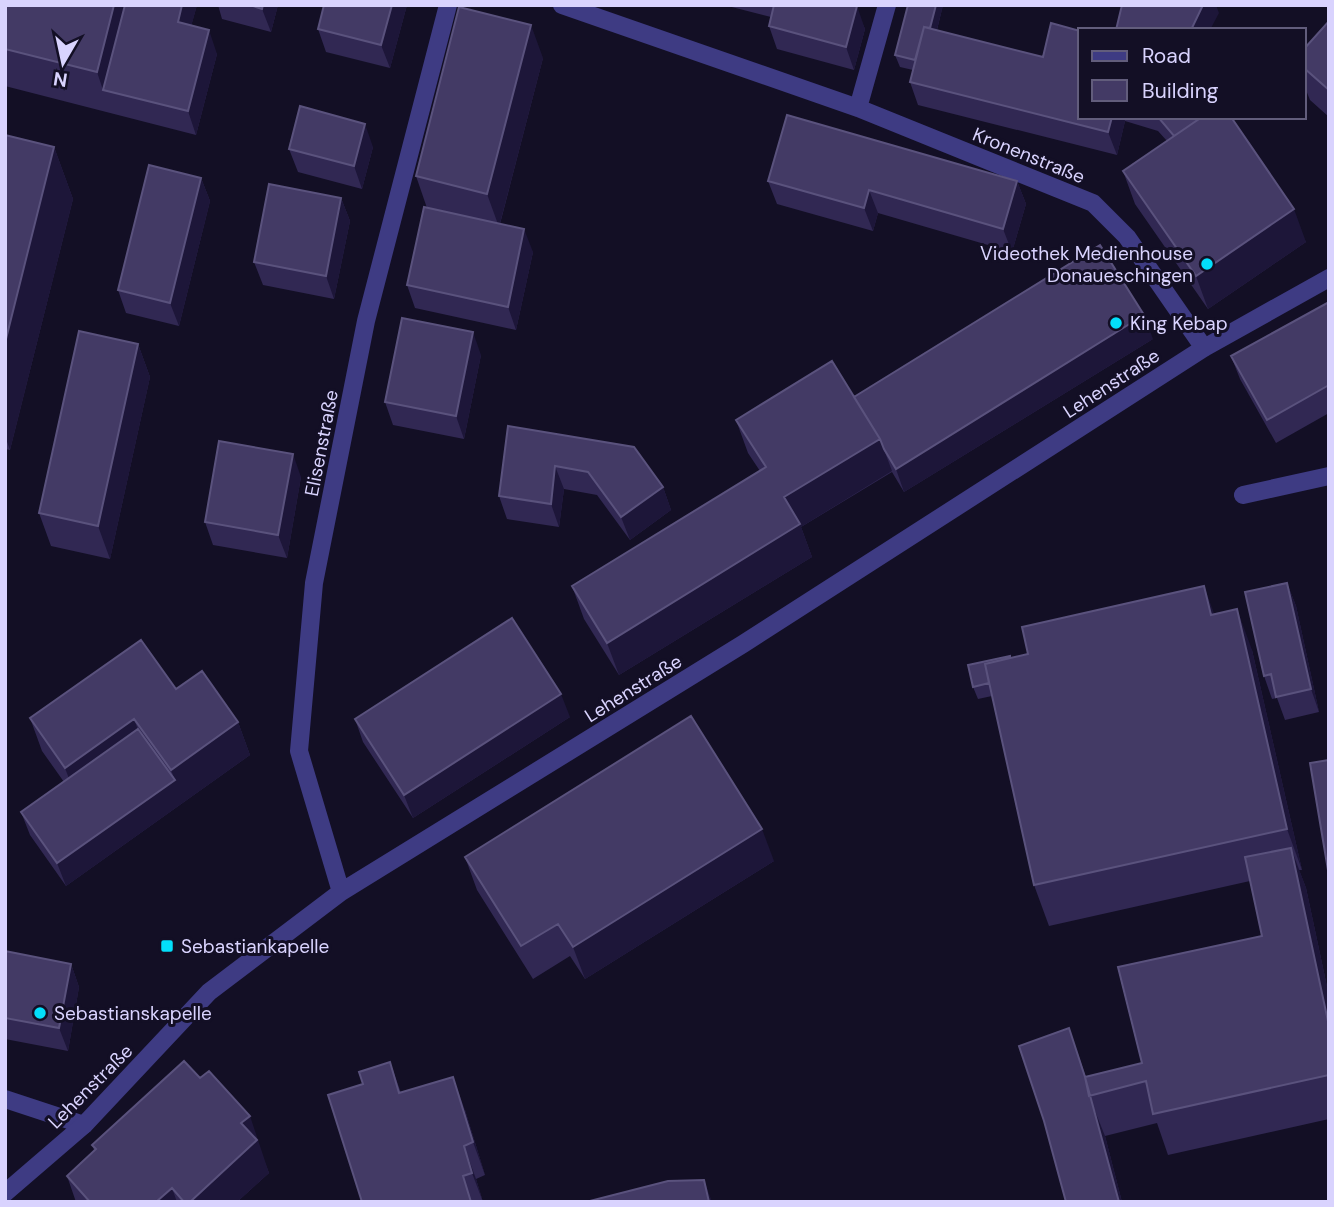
<svg xmlns="http://www.w3.org/2000/svg" width="1334" height="1207" font-family="'DM Sans',sans-serif">
<style>
.lines{fill:none;stroke-linecap:round;stroke-linejoin:round}
.service{stroke:#3e3b83;stroke-width:18}
.minor{stroke:#3e3b83;stroke-width:18}
.wall{fill:#312853}
.shaded-wall{fill:#1d1639}
.building{fill:#433a65;stroke:#5a527d;stroke-width:2}
.poi-dot{fill:#03defa;stroke:#130f25;stroke-width:2.5}
.labels{text-anchor:middle;stroke-width:6;stroke-linejoin:round;paint-order:stroke}
.street-label{font-size:19px;fill:#d9d3fe;stroke:#130f25}
.poi-label{font-size:19px;fill:#d9d3fe;stroke:#130f25;text-anchor:start}
</style>
<rect width="100%" height="100%" fill="#130f25"/>
<g class="lines">
<path class="service" d="M 5,1099 L 84,1125"/>
<path class="minor" d="M 562,5 L 858,108 L 1093,203 L 1127,237 L 1204,348
M 858,108 L 887,5
M 1243,495 L 1329,476
M 341,892 L 299,751 L 314,583 L 366,321 L 448,5
M 5,1193 L 84,1125 L 209,992 L 341,892 L 743,644 L 1204,348 L 1329,278"/>
</g>
<path class="wall" d="M 5,5 L 197,5 L 191,26 L 217,54 L 196,135 L 5,86 Z
M 218,5 L 278,5 L 271,32 L 222,19 Z
M 407,5 L 390,68 L 326,52 L 318,29 Z
M 724,5 L 854,5 L 865,29 L 854,70 L 777,49 L 769,26 L 771,17 Z
M 943,5 L 937,30 L 1080,117 L 1231,117 L 1306,242 L 1208,309 L 1135,204 L 1123,171 L 1167,141 L 1158,131 L 1125,121 L 1117,155 L 918,105 L 910,82 L 913,70 L 900,67 L 895,55 Z
M 1329,21 L 1329,117 L 1310,100 L 1304,85 L 1304,49 Z
M 543,58 L 500,224 L 533,252 L 516,330 L 415,308 L 407,285 L 427,208 L 416,176 Z
M 5,135 L 54,147 L 73,199 L 10,450 L 5,449 Z
M 373,147 L 362,189 L 298,172 L 289,149 Z
M 201,178 L 210,201 L 179,326 L 126,313 L 118,290 Z
M 768,181 L 1017,181 L 1026,204 L 1012,252 L 878,213 L 873,231 L 777,204 Z
M 341,198 L 350,221 L 334,299 L 263,285 L 254,262 Z
M 1329,302 L 1329,413 L 1276,443 L 1240,379 L 1231,356 Z
M 1153,339 L 904,492 L 892,472 L 801,527 L 812,557 L 619,675 L 584,619 L 572,586 L 760,471 L 748,453 L 736,420 Z
M 138,344 L 150,377 L 110,559 L 51,546 L 39,513 Z
M 481,355 L 464,439 L 393,425 L 385,402 Z
M 508,426 L 663,487 L 671,510 L 630,540 L 597,495 L 564,489 L 559,527 L 507,519 L 499,496 Z
M 301,477 L 287,558 L 213,545 L 205,522 Z
M 1287,583 L 1296,606 L 1319,712 L 1285,720 L 1277,698 L 1272,699 L 1264,676 Z
M 1215,614 L 1252,650 L 1302,870 L 1299,870 L 1306,888 L 1329,996 L 1329,1119 L 1168,1155 L 1157,1123 L 1105,1136 L 1122,1202 L 1066,1202 L 1069,1028 L 1086,1077 L 1142,1063 L 1262,936 L 1250,881 L 1049,926 L 1034,885 L 992,696 L 978,699 L 973,687 L 1010,658 Z
M 176,689 L 238,722 L 250,755 L 66,886 L 30,835 L 21,812 L 64,782 L 42,751 L 30,718 Z
M 570,717 L 413,818 L 363,742 L 355,719 Z
M 465,857 L 774,861 L 585,979 L 570,956 L 533,979 L 477,890 Z
M 5,951 L 71,964 L 79,987 L 68,1051 L 5,1039 Z
M 390,1062 L 401,1093 L 465,1110 L 485,1175 L 476,1179 L 483,1202 L 362,1202 L 363,1084 Z
M 92,1145 L 261,1149 L 260,1150 L 269,1173 L 237,1202 L 76,1202 L 67,1176 L 94,1150 Z"/>
<path class="shaded-wall" d="M 114,5 L 140,5 L 103,90 L 97,72 Z
M 182,5 L 197,5 L 186,45 L 178,22 Z
M 263,5 L 278,5 L 271,32 L 262,9 Z
M 392,5 L 407,5 L 390,68 L 381,45 Z
M 936,5 L 943,5 L 926,74 L 922,62 Z
M 1203,5 L 1216,5 L 1219,13 L 1210,30 L 1191,30 Z
M 857,6 L 865,29 L 854,70 L 846,47 Z
M 531,25 L 543,58 L 499,227 L 487,194 Z
M 209,30 L 217,54 L 196,135 L 188,111 Z
M 1112,117 L 1124,117 L 1125,121 L 1117,155 L 1108,132 Z
M 365,124 L 373,147 L 362,189 L 354,166 Z
M 54,147 L 73,199 L 10,450 L 5,436 L 5,343 Z
M 201,178 L 210,201 L 179,326 L 170,303 Z
M 1017,181 L 1026,204 L 1012,252 L 1003,229 Z
M 869,190 L 878,213 L 873,231 L 864,208 Z
M 341,198 L 350,221 L 334,299 L 326,276 Z
M 1294,209 L 1306,242 L 1208,309 L 1196,276 Z
M 524,229 L 533,252 L 516,330 L 508,307 Z
M 1144,315 L 1153,339 L 904,492 L 896,469 Z
M 473,332 L 481,355 L 464,439 L 456,416 Z
M 138,344 L 150,377 L 110,559 L 98,526 Z
M 880,439 L 892,471 L 801,527 L 812,557 L 619,675 L 607,643 L 784,497 Z
M 293,454 L 301,477 L 287,558 L 278,535 Z
M 555,466 L 564,489 L 559,527 L 551,504 Z
M 663,487 L 671,510 L 630,540 L 621,517 Z
M 1287,583 L 1296,606 L 1319,712 L 1311,689 Z
M 1204,586 L 1219,627 L 1211,615 Z
M 1237,609 L 1252,650 L 1302,870 L 1287,829 Z
M 561,694 L 570,717 L 413,818 L 404,795 Z
M 134,719 L 146,752 L 77,800 L 65,768 Z
M 238,722 L 250,755 L 66,886 L 57,863 L 175,780 L 171,770 Z
M 762,829 L 774,861 L 585,979 L 573,947 Z
M 1291,848 L 1306,888 L 1329,996 L 1329,1026 Z
M 71,964 L 79,987 L 68,1051 L 59,1028 Z
M 453,1077 L 465,1110 L 485,1175 L 473,1142 Z
M 1093,1106 L 1105,1136 L 1122,1202 L 1119,1202 Z
M 250,1116 L 269,1173 L 237,1202 L 190,1202 L 241,1123 Z
M 464,1146 L 476,1179 L 483,1202 L 472,1173 Z
M 704,1180 L 712,1202 L 709,1202 Z
M 172,1188 L 177,1202 L 156,1202 Z"/>
<path class="building" d="M 5,5 L 114,5 L 97,72 L 5,49 Z
M 125,5 L 182,5 L 178,22 L 209,30 L 188,111 L 103,90 Z
M 250,5 L 263,5 L 262,9 Z
M 324,5 L 392,5 L 381,45 L 318,29 Z
M 774,5 L 857,6 L 846,47 L 769,26 Z
M 908,5 L 936,5 L 930,28 L 924,27 L 915,60 L 895,55 Z
M 1122,5 L 1203,5 L 1191,30 L 1116,30 Z
M 459,7 L 531,25 L 487,194 L 416,176 Z
M 1329,21 L 1329,90 L 1304,68 L 1304,49 Z
M 1051,23 L 1080,31 L 1080,117 L 1112,117 L 1108,132 L 910,82 L 924,27 L 1043,57 Z
M 300,106 L 365,124 L 354,166 L 289,149 Z
M 787,115 L 1017,181 L 1003,229 L 869,190 L 864,208 L 768,181 Z
M 1158,117 L 1202,117 L 1174,136 Z
M 1202,117 L 1231,117 L 1294,209 L 1196,276 L 1123,171 Z
M 5,135 L 54,147 L 5,343 Z
M 149,165 L 201,178 L 170,303 L 118,290 Z
M 269,184 L 341,198 L 326,276 L 254,262 Z
M 424,207 L 524,229 L 508,307 L 407,285 Z
M 1100,245 L 1144,315 L 896,469 L 884,449 L 880,439 L 854,397 Z
M 1329,302 L 1329,385 L 1267,420 L 1231,356 Z
M 402,318 L 473,332 L 456,416 L 385,402 Z
M 79,331 L 138,344 L 98,526 L 39,513 Z
M 832,361 L 880,439 L 784,497 L 800,524 L 607,643 L 572,586 L 766,467 L 736,420 Z
M 508,426 L 634,447 L 663,487 L 621,517 L 588,472 L 555,466 L 551,504 L 499,496 Z
M 219,441 L 293,454 L 278,535 L 205,522 Z
M 1287,583 L 1311,689 L 1276,697 L 1271,674 L 1264,676 L 1245,592 Z
M 1204,586 L 1211,615 L 1237,609 L 1287,829 L 1034,885 L 985,664 L 1028,654 L 1022,627 Z
M 512,618 L 561,694 L 404,795 L 355,719 Z
M 141,640 L 176,689 L 202,671 L 238,722 L 171,770 L 134,719 L 65,768 L 30,718 Z
M 1010,656 L 1010,658 L 985,664 L 989,683 L 973,687 L 968,665 Z
M 691,716 L 762,829 L 573,947 L 558,924 L 521,946 L 465,857 Z
M 138,729 L 175,780 L 57,863 L 21,812 Z
M 1329,760 L 1329,876 L 1310,763 Z
M 1291,848 L 1329,1026 L 1329,1075 L 1153,1114 L 1146,1081 L 1089,1096 L 1085,1077 L 1142,1063 L 1118,967 L 1262,936 L 1245,857 Z
M 5,951 L 71,964 L 59,1028 L 5,1018 Z
M 1069,1028 L 1085,1077 L 1119,1202 L 1066,1202 L 1044,1121 L 1019,1046 Z
M 184,1061 L 200,1078 L 209,1071 L 250,1116 L 241,1123 L 257,1140 L 190,1202 L 184,1202 L 172,1188 L 156,1202 L 90,1202 L 67,1176 L 96,1149 L 92,1145 Z
M 390,1062 L 399,1093 L 453,1077 L 473,1142 L 464,1146 L 472,1173 L 463,1176 L 471,1202 L 362,1202 L 328,1095 L 363,1084 L 359,1072 Z
M 704,1180 L 709,1202 L 586,1202 L 668,1181 Z"/>
<g class="poi-dot">
<circle cx="1207" cy="264" r="7"/>
<circle cx="1116" cy="323" r="7"/>
<rect x="160" y="939" width="14" height="14" rx="3.5"/>
<circle cx="40" cy="1013" r="7"/>
</g>
<g class="labels">
<g class="street-label">
<text transform="translate(1029 155) rotate(22)" y="7">Kronenstraße</text>
<text transform="translate(1111 383) rotate(-33)" y="7">Lehenstraße</text>
<text transform="translate(321 443) rotate(-79)" y="7">Elisenstraße</text>
<text transform="translate(633 688) rotate(-32)" y="7">Lehenstraße</text>
<text transform="translate(90 1086) rotate(-45)" y="7">Lehenstraße</text>
</g>
<g class="poi-label">
<text x="1193" y="260" text-anchor="end">Videothek Medienhouse<tspan x="1193" dy="22">Donaueschingen</tspan></text>
<text x="1130" y="330">King Kebap</text>
<text x="181" y="953">Sebastiankapelle</text>
<text x="54" y="1020">Sebastianskapelle</text>
</g>
</g>
<rect width="1334" height="1207" fill="none" stroke="#d9d3fe" stroke-width="14"/>
<rect x="1078" y="28" width="228" height="91" fill="#130f25" stroke="#625d7c" stroke-width="2"/>
<rect x="1092" y="51" width="35" height="10" fill="#3e3b83" stroke="#625d7c" stroke-width="2"/>
<text x="1142" y="63" font-size="21" fill="#d9d3fe">Road</text>
<rect x="1092" y="80" width="35" height="21" fill="#433a65" stroke="#625d7c" stroke-width="2"/>
<text x="1142" y="98" font-size="21" fill="#d9d3fe">Building</text>
<g transform="translate(63 63) rotate(189)" stroke="#130f25" stroke-width="5" paint-order="stroke">
<path d="M0-5L12 26L0 18L-12 26Z" fill="#d9d3fe"/>
<text y="-10" font-size="19" font-weight="bold" text-anchor="middle" fill="#d9d3fe">N</text>
</g>
</svg>
